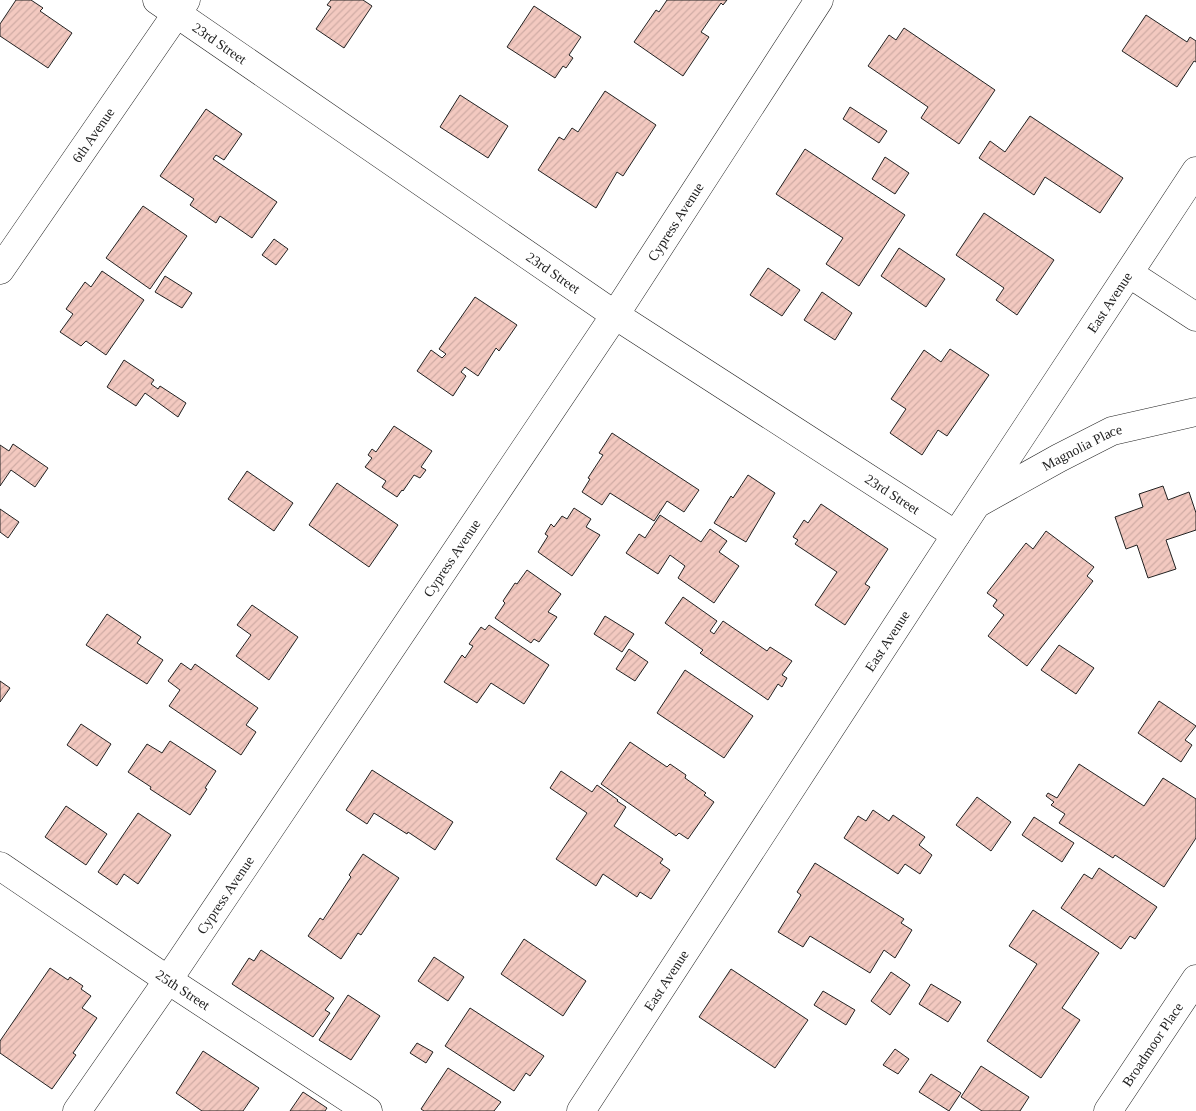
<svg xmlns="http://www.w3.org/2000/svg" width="1196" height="1111" font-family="'Times New Roman',serif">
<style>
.building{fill:url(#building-hatch);stroke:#222}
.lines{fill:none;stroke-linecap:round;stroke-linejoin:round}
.street-casing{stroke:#222;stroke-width:29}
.street{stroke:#fff;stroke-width:28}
.labels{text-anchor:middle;stroke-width:4;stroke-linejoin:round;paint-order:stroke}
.street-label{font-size:14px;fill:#222;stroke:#fff}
</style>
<defs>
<pattern id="building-hatch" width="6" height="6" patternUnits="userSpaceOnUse" patternTransform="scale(1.25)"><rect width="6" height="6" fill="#f3c9c0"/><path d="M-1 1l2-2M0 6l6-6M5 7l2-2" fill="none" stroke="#d0aca5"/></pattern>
</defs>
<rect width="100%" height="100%" fill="#fff"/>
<path class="building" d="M 16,0 L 31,0 L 43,8 L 40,11 L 72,33 L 48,68 L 0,36 L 0,24 Z
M 331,0 L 363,0 L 372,6 L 344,48 L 316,29 L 331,7 L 327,5 Z
M 667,0 L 727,0 L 723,5 L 721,3 L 701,32 L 709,37 L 683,76 L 634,42 L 656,10 L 659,12 Z
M 534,6 L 581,37 L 569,55 L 573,58 L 566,68 L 563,66 L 555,78 L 507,47 Z
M 1146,15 L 1187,42 L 1190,37 L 1196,41 L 1196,62 L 1194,61 L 1177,87 L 1122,51 Z
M 904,28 L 995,90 L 959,144 L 921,118 L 928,107 L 868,66 L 889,35 L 896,40 Z
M 605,91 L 656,125 L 623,176 L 617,172 L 596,208 L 538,170 L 559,137 L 564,140 L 572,128 L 578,132 Z
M 460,95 L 508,126 L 488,158 L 440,127 Z
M 850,107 L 887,131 L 879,143 L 843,119 Z
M 206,109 L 242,134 L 224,160 L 216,155 L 213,159 L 277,202 L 252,238 L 220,216 L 216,223 L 190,205 L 194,199 L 160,176 Z
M 1030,116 L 1123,178 L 1100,213 L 1045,177 L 1034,195 L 979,158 L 990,141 L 1005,152 Z
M 805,149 L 905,215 L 859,286 L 826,264 L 843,238 L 776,194 Z
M 885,157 L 909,173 L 895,194 L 872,179 Z
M 143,206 L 187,236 L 150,289 L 106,258 Z
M 984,213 L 1054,260 L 1017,315 L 996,300 L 1004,288 L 956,255 Z
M 274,239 L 288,249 L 276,265 L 262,255 Z
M 899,248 L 945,279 L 926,307 L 881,276 Z
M 768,268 L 800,290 L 782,316 L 750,295 Z
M 102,271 L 144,300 L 106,355 L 86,341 L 81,346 L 60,332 L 73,314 L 66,309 L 85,282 L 91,287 Z
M 165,276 L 192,293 L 182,308 L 155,292 Z
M 822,292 L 852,313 L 835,340 L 804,320 Z
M 475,297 L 517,325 L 499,351 L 496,348 L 478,376 L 465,367 L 461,372 L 466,376 L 453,396 L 417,371 L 431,350 L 442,358 L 446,354 L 439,349 Z
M 950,349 L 989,375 L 947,436 L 938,430 L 922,455 L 890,433 L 906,409 L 891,399 L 924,350 L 941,362 Z
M 124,360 L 154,380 L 151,384 L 158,389 L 160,386 L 186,403 L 178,417 L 145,393 L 136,406 L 107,387 Z
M 394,426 L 432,451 L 421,467 L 426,470 L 420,478 L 414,475 L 403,491 L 402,490 L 397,497 L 382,487 L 386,481 L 365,467 L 372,458 L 368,455 L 372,449 L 376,452 Z
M 612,433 L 699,490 L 684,512 L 667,501 L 654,521 L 610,493 L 602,505 L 582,492 L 590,479 L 588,478 L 603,455 L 599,453 Z
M 13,444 L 48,468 L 35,487 L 11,470 L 0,486 L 0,445 L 9,451 Z
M 247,471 L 293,503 L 274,531 L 228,499 Z
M 748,475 L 775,493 L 746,542 L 714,523 L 731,496 L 733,498 Z
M 337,483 L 398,525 L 369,567 L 309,525 Z
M 1163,486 L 1168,500 L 1189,492 L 1196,513 L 1196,530 L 1166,540 L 1176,569 L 1148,578 L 1137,545 L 1126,549 L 1115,517 L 1143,507 L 1139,494 Z
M 821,504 L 888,549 L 865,584 L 870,587 L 845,625 L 815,605 L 837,572 L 795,544 L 798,540 L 793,537 L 804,520 L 808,523 Z
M 574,508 L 591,519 L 586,527 L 600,535 L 572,576 L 538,552 L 548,536 L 545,534 L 551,524 L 554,527 L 562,516 L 567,519 Z
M 0,509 L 19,522 L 8,538 L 0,532 Z
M 660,515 L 701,542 L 710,529 L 727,541 L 719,552 L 739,566 L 714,603 L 678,578 L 685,566 L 670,555 L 658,574 L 626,553 L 639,534 L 645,538 Z
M 1046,531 L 1094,567 L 1087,576 L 1093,581 L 1027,666 L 988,636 L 1004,615 L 993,606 L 997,600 L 987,593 L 1026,543 L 1033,549 Z
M 527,570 L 561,594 L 548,612 L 557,617 L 539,642 L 534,639 L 531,643 L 495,618 L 505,603 L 503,601 L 515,583 L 517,584 Z
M 683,597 L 717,621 L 710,631 L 714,634 L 723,621 L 767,651 L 770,647 L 792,661 L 782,675 L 787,678 L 782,687 L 778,684 L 768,700 L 700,653 L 703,650 L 665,623 Z
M 252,605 L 298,637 L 269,680 L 236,656 L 251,635 L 237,625 Z
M 107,614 L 141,637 L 137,643 L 163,660 L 147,684 L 86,645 Z
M 605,616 L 634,634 L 622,652 L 594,634 Z
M 489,625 L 549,665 L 524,704 L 491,683 L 477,703 L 444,682 L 462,655 L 465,658 L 473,646 L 469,644 L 481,627 L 485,630 Z
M 1059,645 L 1094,668 L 1076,694 L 1041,670 Z
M 629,649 L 648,662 L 635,681 L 616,669 Z
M 181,663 L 191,670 L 195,664 L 258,708 L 246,725 L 256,732 L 241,755 L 169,706 L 180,690 L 168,681 Z
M 685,670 L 753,716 L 724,758 L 657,713 Z
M 0,681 L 10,688 L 0,702 Z
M 1159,701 L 1196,726 L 1185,740 L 1192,745 L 1181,762 L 1138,733 Z
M 81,724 L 111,744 L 97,766 L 67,745 Z
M 170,741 L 216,771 L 205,788 L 207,789 L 190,815 L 150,789 L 151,787 L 128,772 L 147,744 L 162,753 Z
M 630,742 L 667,767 L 670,764 L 686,775 L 685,778 L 706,793 L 704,795 L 714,802 L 688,839 L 679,833 L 676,836 L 601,784 Z
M 1079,764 L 1144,806 L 1163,778 L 1196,799 L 1196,838 L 1164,887 L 1115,855 L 1113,858 L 1059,823 L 1065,814 L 1051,805 L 1054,802 L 1046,796 L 1048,793 L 1057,798 Z
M 372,770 L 453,822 L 435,850 L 408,832 L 407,834 L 374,813 L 367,824 L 346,810 Z
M 561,771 L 592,792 L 597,785 L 618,800 L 617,801 L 626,807 L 614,826 L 663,859 L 660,863 L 670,870 L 651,899 L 640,892 L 637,897 L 603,874 L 596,886 L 556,859 L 587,813 L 550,788 Z
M 977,797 L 1011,822 L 991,851 L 956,825 Z
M 66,806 L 107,834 L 86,865 L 45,837 Z
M 873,810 L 889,821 L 893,815 L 925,837 L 919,845 L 932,855 L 920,874 L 905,864 L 898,874 L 844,838 L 858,816 L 866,821 Z
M 138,813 L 171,835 L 138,884 L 124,874 L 117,885 L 98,872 Z
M 1034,817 L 1074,843 L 1062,862 L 1022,835 Z
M 363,854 L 399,878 L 361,935 L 358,933 L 341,959 L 308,936 L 320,918 L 323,920 L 351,877 L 349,875 Z
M 815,863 L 904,919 L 901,923 L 912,930 L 895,958 L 884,950 L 870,973 L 810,936 L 803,947 L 778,932 L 801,895 L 797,892 Z
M 1099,868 L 1157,907 L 1135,939 L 1130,936 L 1121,949 L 1061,908 L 1084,874 L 1092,879 Z
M 1033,910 L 1099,953 L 1062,1008 L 1080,1020 L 1041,1078 L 987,1041 L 1037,964 L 1009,946 Z
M 524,939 L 586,981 L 563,1016 L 501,974 Z
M 261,950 L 334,998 L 325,1010 L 330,1013 L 313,1037 L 232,984 L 249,958 L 254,961 Z
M 434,957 L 464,977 L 448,1001 L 418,981 Z
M 50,968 L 68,980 L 70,977 L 83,986 L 81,989 L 91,996 L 82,1008 L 97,1018 L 73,1053 L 76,1055 L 52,1089 L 0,1053 L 0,1041 Z
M 731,969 L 808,1020 L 775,1068 L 699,1017 Z
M 891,972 L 910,985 L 890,1015 L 871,1001 Z
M 931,984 L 961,1002 L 948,1022 L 919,1004 Z
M 823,991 L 855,1010 L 846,1025 L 814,1005 Z
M 348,995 L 380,1016 L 351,1060 L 319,1040 Z
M 470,1008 L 544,1056 L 530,1076 L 526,1073 L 514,1091 L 445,1046 Z
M 417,1043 L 433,1052 L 426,1063 L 410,1053 Z
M 895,1049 L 909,1059 L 898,1074 L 883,1065 Z
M 203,1051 L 259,1088 L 243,1111 L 202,1111 L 176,1093 Z
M 981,1066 L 1029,1097 L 1020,1111 L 982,1111 L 961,1097 Z
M 448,1068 L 501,1102 L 494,1111 L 424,1111 L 421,1109 Z
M 931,1074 L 961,1093 L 949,1111 L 919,1092 Z
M 303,1092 L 327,1108 L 325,1111 L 290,1111 Z"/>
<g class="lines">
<defs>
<g id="street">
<path id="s1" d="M 157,0 L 615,315 L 956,535"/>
<path id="s2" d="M 0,270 L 186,0"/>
<path d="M 1130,274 L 1196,317"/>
<path id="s3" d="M 980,502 L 1059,458 L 1112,431 L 1196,412"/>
<path id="s4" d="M 0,866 L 168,980 L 368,1111"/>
<path id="s5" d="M 77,1111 L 168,980 L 615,315 L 819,0"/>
<path id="s6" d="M 581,1111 L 956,535 L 1196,171"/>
<path id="s7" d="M 1108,1111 L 1196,979"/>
</g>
</defs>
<use href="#street" class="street-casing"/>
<use href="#street" class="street"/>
</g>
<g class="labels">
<g class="street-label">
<text dy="5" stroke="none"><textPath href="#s1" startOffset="76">23rd Street</textPath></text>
<text dy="5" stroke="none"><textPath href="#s2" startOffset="164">6th Avenue</textPath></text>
<text dy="5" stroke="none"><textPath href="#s5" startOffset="1072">Cypress Avenue</textPath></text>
<text dy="5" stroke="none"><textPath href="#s1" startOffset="481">23rd Street</textPath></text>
<text dy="5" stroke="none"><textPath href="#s6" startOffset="966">East Avenue</textPath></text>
<text dy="5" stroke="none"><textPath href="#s3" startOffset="116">Magnolia Place</textPath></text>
<text dy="5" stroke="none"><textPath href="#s1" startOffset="886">23rd Street</textPath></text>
<text dy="5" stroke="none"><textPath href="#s5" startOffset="668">Cypress Avenue</textPath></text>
<text dy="5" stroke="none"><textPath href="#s6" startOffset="561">East Avenue</textPath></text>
<text dy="5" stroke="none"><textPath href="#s5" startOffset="262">Cypress Avenue</textPath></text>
<text dy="5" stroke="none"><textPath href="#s6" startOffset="156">East Avenue</textPath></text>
<text dy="5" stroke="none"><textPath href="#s4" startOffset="221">25th Street</textPath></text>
<text dy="5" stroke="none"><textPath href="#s7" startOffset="80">Broadmoor Place</textPath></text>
</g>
</g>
</svg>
